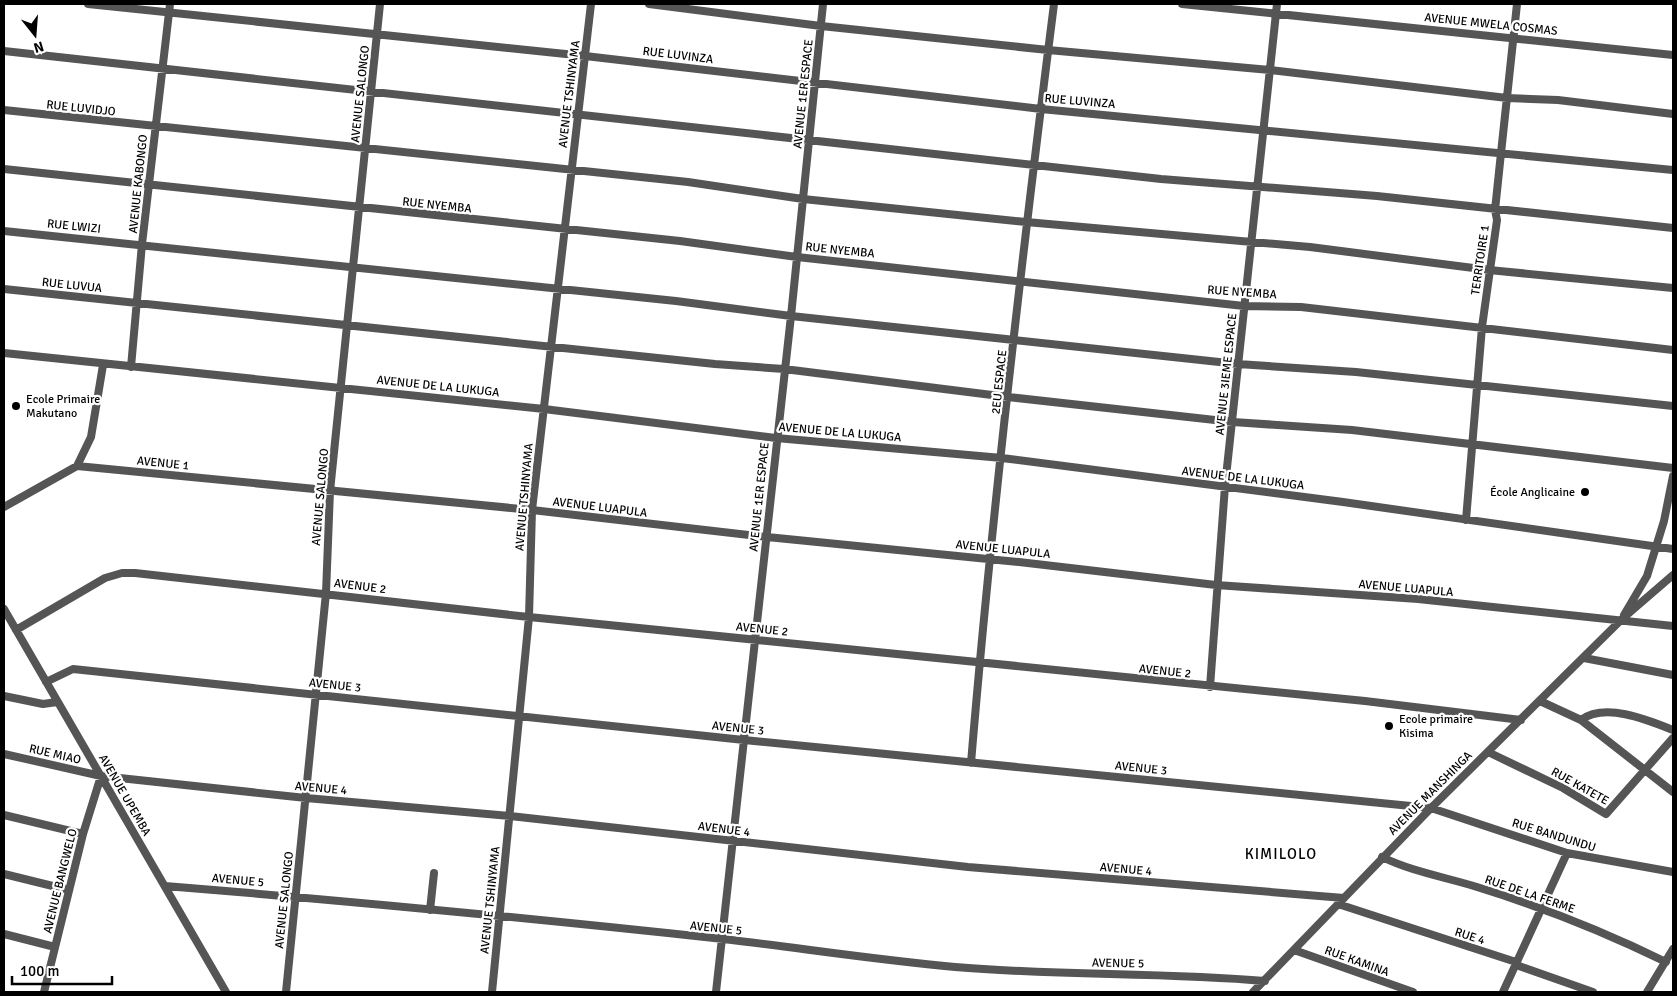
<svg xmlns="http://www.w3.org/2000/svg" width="1677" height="996" font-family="Signika,sans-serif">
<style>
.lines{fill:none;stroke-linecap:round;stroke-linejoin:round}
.minor{stroke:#555;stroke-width:8}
.poi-dot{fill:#000;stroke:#fff;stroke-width:2}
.labels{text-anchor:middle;stroke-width:4.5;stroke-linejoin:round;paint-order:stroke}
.street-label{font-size:12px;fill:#000;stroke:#fff}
.poi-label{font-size:12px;fill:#000;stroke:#fff;text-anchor:start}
.quarter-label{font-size:15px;letter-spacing:1px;fill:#000;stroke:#fff}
</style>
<rect width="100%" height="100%" fill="#fff"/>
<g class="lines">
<path class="minor" d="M 88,4 L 585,56 L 1041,109 L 1673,170
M 649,4 L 821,26 L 1048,50 L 1270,70 L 1507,98 L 1558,100 L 1673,114
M 1182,4 L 1673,55
M 4,51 L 1161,179 L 1377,196 L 1673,228
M 4,110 L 688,182 L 803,199 L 1026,222 L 1310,247 L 1489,270 L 1673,288
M 4,169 L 680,241 L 797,257 L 1244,306 L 1301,307 L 1673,350
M 4,231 L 676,301 L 791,316 L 1238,364 L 1356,372 L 1673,406
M 4,289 L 715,364 L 784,369 L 1008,397 L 1233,422 L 1352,430 L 1673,468
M 4,353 L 544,409 L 776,438 L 1002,458 L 1343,502 L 1673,549
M 131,367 L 142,244 L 170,4
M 77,466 L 91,437 L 103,365
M 4,507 L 77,466 L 532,510 L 767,537 L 1019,562 L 1216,585 L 1418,599 L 1673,626
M 1466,520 L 1482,327 L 1497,220 L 1495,210 L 1501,153 L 1517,4
M 4,609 L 226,992
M 1624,615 L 1647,576 L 1664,521 L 1673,476
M 16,630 L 105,578 L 122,573 L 135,573 L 529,617 L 1365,701 L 1521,720
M 1584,658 L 1673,675
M 46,682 L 73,669 L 744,740 L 1431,808 L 1567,853 L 1673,872
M 1210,687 L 1225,486 L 1277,4
M 4,696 L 43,704 L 57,702
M 1540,701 L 1581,720 L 1673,792
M 1581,720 C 1605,702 1648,720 1673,730
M 1488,752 L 1563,788 L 1606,814 L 1673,738
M 4,754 L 101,776 L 306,798 L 510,816 L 968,867 L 1344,898
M 971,763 C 992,510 1022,256 1054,4
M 4,815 L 83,834
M 1382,857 C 1413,872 1445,877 1477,887 C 1542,907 1605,932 1666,962
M 4,874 L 69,890
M 165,886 C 351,901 537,919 723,939 C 800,948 877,960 955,967 C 1058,976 1162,972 1265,981
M 1338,904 L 1516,962 L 1519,966 L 1593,992
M 430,910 L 434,873
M 4,934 L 55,947
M 1294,950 L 1413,992
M 44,992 L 83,834 L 101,776
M 286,992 L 326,593 L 330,491 L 380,4
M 492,992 L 529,617 L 532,510 L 591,4
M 716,992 L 791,316 L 823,4
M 1253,992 L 1431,808 L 1622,619 L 1673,575
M 1503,992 L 1567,853
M 1647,992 L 1673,949"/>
</g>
<g class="poi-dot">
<circle cx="16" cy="406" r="5"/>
<circle cx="1585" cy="492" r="5"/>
<circle cx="1389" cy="726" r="5"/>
</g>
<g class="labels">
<g class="street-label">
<text transform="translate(1491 24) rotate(6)" y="4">AVENUE MWELA COSMAS</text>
<text transform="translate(678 55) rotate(7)" y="4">RUE LUVINZA</text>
<text transform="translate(360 94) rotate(-84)" y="4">AVENUE SALONGO</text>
<text transform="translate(569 94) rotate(-83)" y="4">AVENUE TSHINYAMA</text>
<text transform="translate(803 94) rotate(-84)" y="4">AVENUE 1ER ESPACE</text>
<text transform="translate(1080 101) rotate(5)" y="4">RUE LUVINZA</text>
<text transform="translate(81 108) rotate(6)" y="4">RUE LUVIDJO</text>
<text transform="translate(138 184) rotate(-84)" y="4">AVENUE KABONGO</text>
<text transform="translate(437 205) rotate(6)" y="4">RUE NYEMBA</text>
<text transform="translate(74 226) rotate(6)" y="4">RUE LWIZI</text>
<text transform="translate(840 250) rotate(6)" y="4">RUE NYEMBA</text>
<text transform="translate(1480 260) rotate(-82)" y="4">TERRITOIRE 1</text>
<text transform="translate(72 285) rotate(6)" y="4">RUE LUVUA</text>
<text transform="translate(1242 292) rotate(4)" y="4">RUE NYEMBA</text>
<text transform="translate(1226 374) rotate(-84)" y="4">AVENUE 3IEME ESPACE</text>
<text transform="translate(999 382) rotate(-84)" y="4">2EU ESPACE</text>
<text transform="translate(438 386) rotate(6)" y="4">AVENUE DE LA LUKUGA</text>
<text transform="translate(840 432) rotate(5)" y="4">AVENUE DE LA LUKUGA</text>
<text transform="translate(163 463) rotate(6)" y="4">AVENUE 1</text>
<text transform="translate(1243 478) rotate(7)" y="4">AVENUE DE LA LUKUGA</text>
<text transform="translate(320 497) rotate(-85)" y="4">AVENUE SALONGO</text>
<text transform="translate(524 497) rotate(-85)" y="4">AVENUE TSHINYAMA</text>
<text transform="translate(759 497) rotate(-84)" y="4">AVENUE 1ER ESPACE</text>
<text transform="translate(600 507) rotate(7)" y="4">AVENUE LUAPULA</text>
<text transform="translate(1003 549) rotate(6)" y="4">AVENUE LUAPULA</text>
<text transform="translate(360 586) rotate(7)" y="4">AVENUE 2</text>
<text transform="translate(1406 588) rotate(5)" y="4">AVENUE LUAPULA</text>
<text transform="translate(762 629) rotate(6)" y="4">AVENUE 2</text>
<text transform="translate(1165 671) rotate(6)" y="4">AVENUE 2</text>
<text transform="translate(335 685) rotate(6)" y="4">AVENUE 3</text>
<text transform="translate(738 728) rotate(6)" y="4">AVENUE 3</text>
<text transform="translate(55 754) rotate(13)" y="4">RUE MIAO</text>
<text transform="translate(1141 768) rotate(6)" y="4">AVENUE 3</text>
<text transform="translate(1580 786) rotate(29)" y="4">RUE KATETE</text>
<text transform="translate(321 788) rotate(5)" y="4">AVENUE 4</text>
<text transform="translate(1430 793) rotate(-45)" y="4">AVENUE MANSHINGA</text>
<text transform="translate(125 795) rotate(60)" y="4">AVENUE UPEMBA</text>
<text transform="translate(724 829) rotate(7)" y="4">AVENUE 4</text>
<text transform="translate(1554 835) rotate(17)" y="4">RUE BANDUNDU</text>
<text transform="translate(1126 869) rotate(5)" y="4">AVENUE 4</text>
<text transform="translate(238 880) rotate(5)" y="4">AVENUE 5</text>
<text transform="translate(60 881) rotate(-76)" y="4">AVENUE BANGWELO</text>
<text transform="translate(1530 894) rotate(19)" y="4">RUE DE LA FERME</text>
<text transform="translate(284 900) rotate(-84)" y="4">AVENUE SALONGO</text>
<text transform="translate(490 900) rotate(-84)" y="4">AVENUE TSHINYAMA</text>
<text transform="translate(716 928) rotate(6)" y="4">AVENUE 5</text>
<text transform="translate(1470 936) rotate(18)" y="4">RUE 4</text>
<text transform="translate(1357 961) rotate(20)" y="4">RUE KAMINA</text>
<text transform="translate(1118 963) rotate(1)" y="4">AVENUE 5</text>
</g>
<g class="poi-label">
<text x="26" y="403">Ecole Primaire<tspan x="26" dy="14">Makutano</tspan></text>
<text x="1575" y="496" text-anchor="end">École Anglicaine</text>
<text x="1399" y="723">Ecole primaire<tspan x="1399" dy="14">Kisima</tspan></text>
</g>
<g class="quarter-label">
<text x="1281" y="859">KIMILOLO</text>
</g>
</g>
<rect width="1677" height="996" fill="none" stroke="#000000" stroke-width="10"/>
<g transform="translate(35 35) rotate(163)" stroke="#ffffff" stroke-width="4" paint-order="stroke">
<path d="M0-4L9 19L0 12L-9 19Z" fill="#000000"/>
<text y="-8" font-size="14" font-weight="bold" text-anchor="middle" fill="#000000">N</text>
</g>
<path d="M12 976v8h100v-8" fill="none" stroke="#000000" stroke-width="2.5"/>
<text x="20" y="976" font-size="15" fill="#000000" stroke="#ffffff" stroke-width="4" paint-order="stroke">100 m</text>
</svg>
